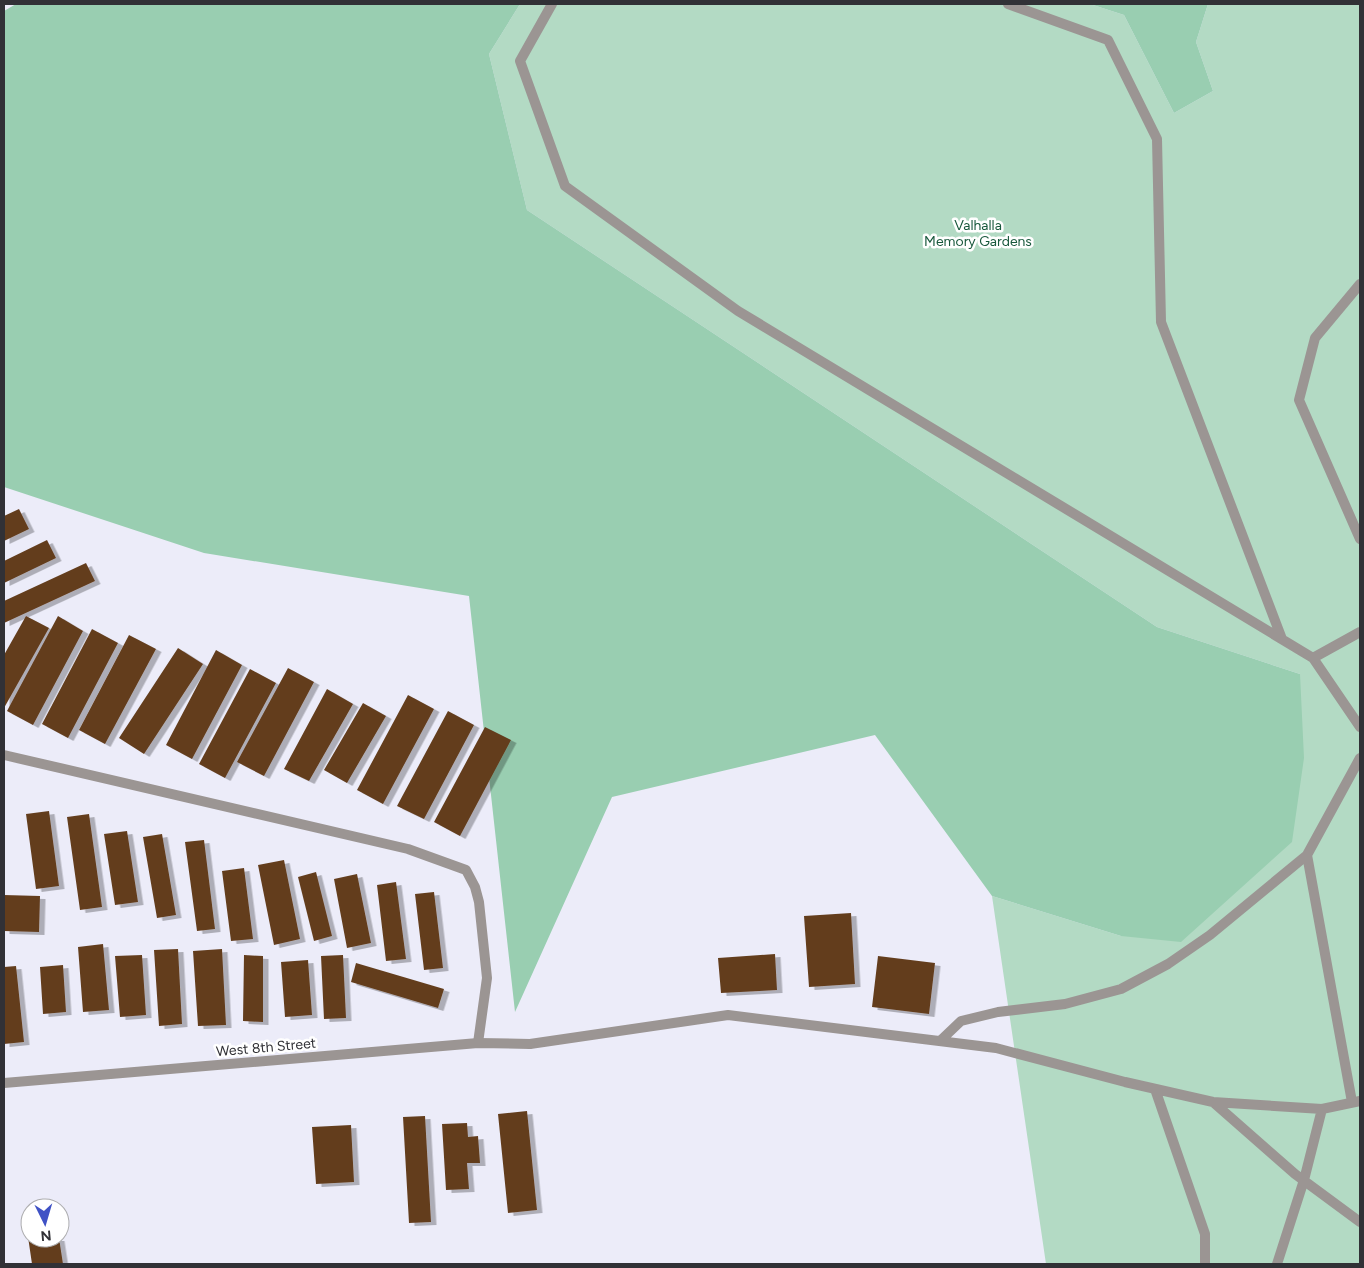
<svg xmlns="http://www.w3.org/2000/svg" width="1364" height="1268" font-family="Figtree,sans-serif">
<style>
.green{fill:#b3dac4}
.forest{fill:#99ceb1}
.building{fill:#633e1f;filter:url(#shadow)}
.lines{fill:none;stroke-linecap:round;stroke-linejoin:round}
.service{stroke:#9b9593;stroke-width:10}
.minor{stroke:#9b9593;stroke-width:10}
.labels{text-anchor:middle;stroke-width:5;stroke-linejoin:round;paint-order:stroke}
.park-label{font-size:14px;fill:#18583c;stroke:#fff}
.street-label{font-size:14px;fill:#313136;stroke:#fff}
</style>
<defs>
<filter id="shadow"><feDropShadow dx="5.5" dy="3" stdDeviation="0" flood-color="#0004"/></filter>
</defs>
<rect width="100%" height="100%" fill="#ececf9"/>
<path class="green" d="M 520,4 L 1090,4 L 1124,15 L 1174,113 L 1213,91 L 1196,42 L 1208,4 L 1360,4 L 1360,1264 L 1046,1264 L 992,896 L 1121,936 L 1300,674 L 1157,627 L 527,210 L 489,54 Z"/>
<path class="forest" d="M 16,4 L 520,4 L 489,54 L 527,210 L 1157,627 L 1300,674 L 1304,758 L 1292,842 L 1181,942 L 1121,936 L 992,896 L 875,735 L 612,797 L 515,1012 L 469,596 L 204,553 L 4,487 L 4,11 Z
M 1090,4 L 1208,4 L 1196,42 L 1213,91 L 1174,113 L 1124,15 Z"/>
<path class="building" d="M 19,509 L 29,529 L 4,541 L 4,516 Z
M 47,540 L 56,558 L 4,583 L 4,561 Z
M 86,563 L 95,581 L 4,623 L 4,601 Z
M 26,616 L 49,628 L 4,708 L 4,655 Z
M 58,616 L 83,631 L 33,725 L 7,711 Z
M 92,629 L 118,643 L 68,738 L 42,724 Z
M 129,635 L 156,649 L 105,744 L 79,730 Z
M 178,648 L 203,664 L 144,754 L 119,738 Z
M 216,650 L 242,665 L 192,759 L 166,745 Z
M 288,668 L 314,682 L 264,776 L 237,762 Z
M 250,669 L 276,683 L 225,778 L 199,764 Z
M 327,689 L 353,704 L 309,781 L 284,769 Z
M 408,695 L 434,709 L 383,804 L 357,790 Z
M 363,703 L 386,716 L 347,783 L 324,770 Z
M 448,711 L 474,725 L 424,819 L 397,806 Z
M 485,727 L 511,740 L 460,836 L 434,822 Z
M 49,811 L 59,886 L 36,889 L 26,814 Z
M 89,814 L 102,907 L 80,910 L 67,817 Z
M 127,831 L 138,902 L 115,905 L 104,834 Z
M 162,834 L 176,915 L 157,918 L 143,837 Z
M 204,840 L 215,929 L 197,931 L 185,842 Z
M 284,860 L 300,939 L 274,945 L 258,865 Z
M 244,868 L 253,939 L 231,941 L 222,871 Z
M 316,872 L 332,936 L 314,941 L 298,877 Z
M 357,874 L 371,943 L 347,948 L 334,879 Z
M 396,882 L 406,959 L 386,961 L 377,885 Z
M 434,892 L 443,968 L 424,970 L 415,894 Z
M 4,895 L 40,896 L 39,932 L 4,931 Z
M 851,913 L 855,984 L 809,987 L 804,916 Z
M 103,944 L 109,1010 L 83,1012 L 78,947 Z
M 178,949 L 182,1024 L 159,1026 L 154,950 Z
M 222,949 L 226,1025 L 198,1026 L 193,951 Z
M 775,954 L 777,990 L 721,993 L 718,958 Z
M 142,955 L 146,1015 L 120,1017 L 115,956 Z
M 244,955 L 263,956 L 263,1022 L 243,1021 Z
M 343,955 L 346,1018 L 324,1019 L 321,956 Z
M 878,956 L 935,963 L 929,1014 L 872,1007 Z
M 308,960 L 312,1015 L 285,1017 L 281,962 Z
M 356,963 L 444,989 L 438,1008 L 351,982 Z
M 63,965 L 66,1012 L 43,1014 L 40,967 Z
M 16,966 L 24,1042 L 4,1044 L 4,967 Z
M 527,1111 L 537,1210 L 508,1213 L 498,1114 Z
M 425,1116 L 431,1222 L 409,1223 L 403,1117 Z
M 467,1123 L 468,1137 L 478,1136 L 480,1163 L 467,1163 L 469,1189 L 446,1190 L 442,1124 Z
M 351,1125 L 354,1182 L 316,1184 L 312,1127 Z
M 27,1230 L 30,1230 L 30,1238 L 59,1238 L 63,1264 L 32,1264 Z"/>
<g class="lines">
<path class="service" d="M 552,4 L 520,61 L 565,186 L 738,311 L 1313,658 L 1360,727
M 1008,4 L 1108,40 L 1157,139 L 1161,322 L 1282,639
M 1360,284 L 1315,338 L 1299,400 L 1360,539
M 1313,658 L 1360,632
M 4,755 L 408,849 L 466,870 L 475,887 L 479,902 L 487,978 L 478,1043
M 940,1041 L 961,1021 L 998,1012 L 1065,1004 L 1121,989 L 1168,964 L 1210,935 L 1307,855
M 530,1044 L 728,1015 L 996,1048 L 1125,1082 L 1213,1102 L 1322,1109 L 1360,1101
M 1155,1089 L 1205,1234 L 1205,1264
M 1213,1102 L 1295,1174 L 1360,1222
M 1352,1102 L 1307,855 L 1360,758
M 1277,1264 L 1304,1180 L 1322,1109"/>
<path class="minor" d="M 4,1083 L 478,1043 L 530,1044"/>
</g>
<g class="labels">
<g class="park-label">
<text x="978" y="230">Valhalla<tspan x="978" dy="16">Memory Gardens</tspan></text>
</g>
<g class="street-label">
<text transform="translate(266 1047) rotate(-5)" y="5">West 8th Street</text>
</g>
</g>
<rect width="1364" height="1268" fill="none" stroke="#313136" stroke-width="10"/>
<g transform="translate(45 1223) rotate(175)"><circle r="24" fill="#ffffff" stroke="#adadaf"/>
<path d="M0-4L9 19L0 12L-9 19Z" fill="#3f51c5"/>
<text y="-8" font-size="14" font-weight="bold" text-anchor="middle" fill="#313136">N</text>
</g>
</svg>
